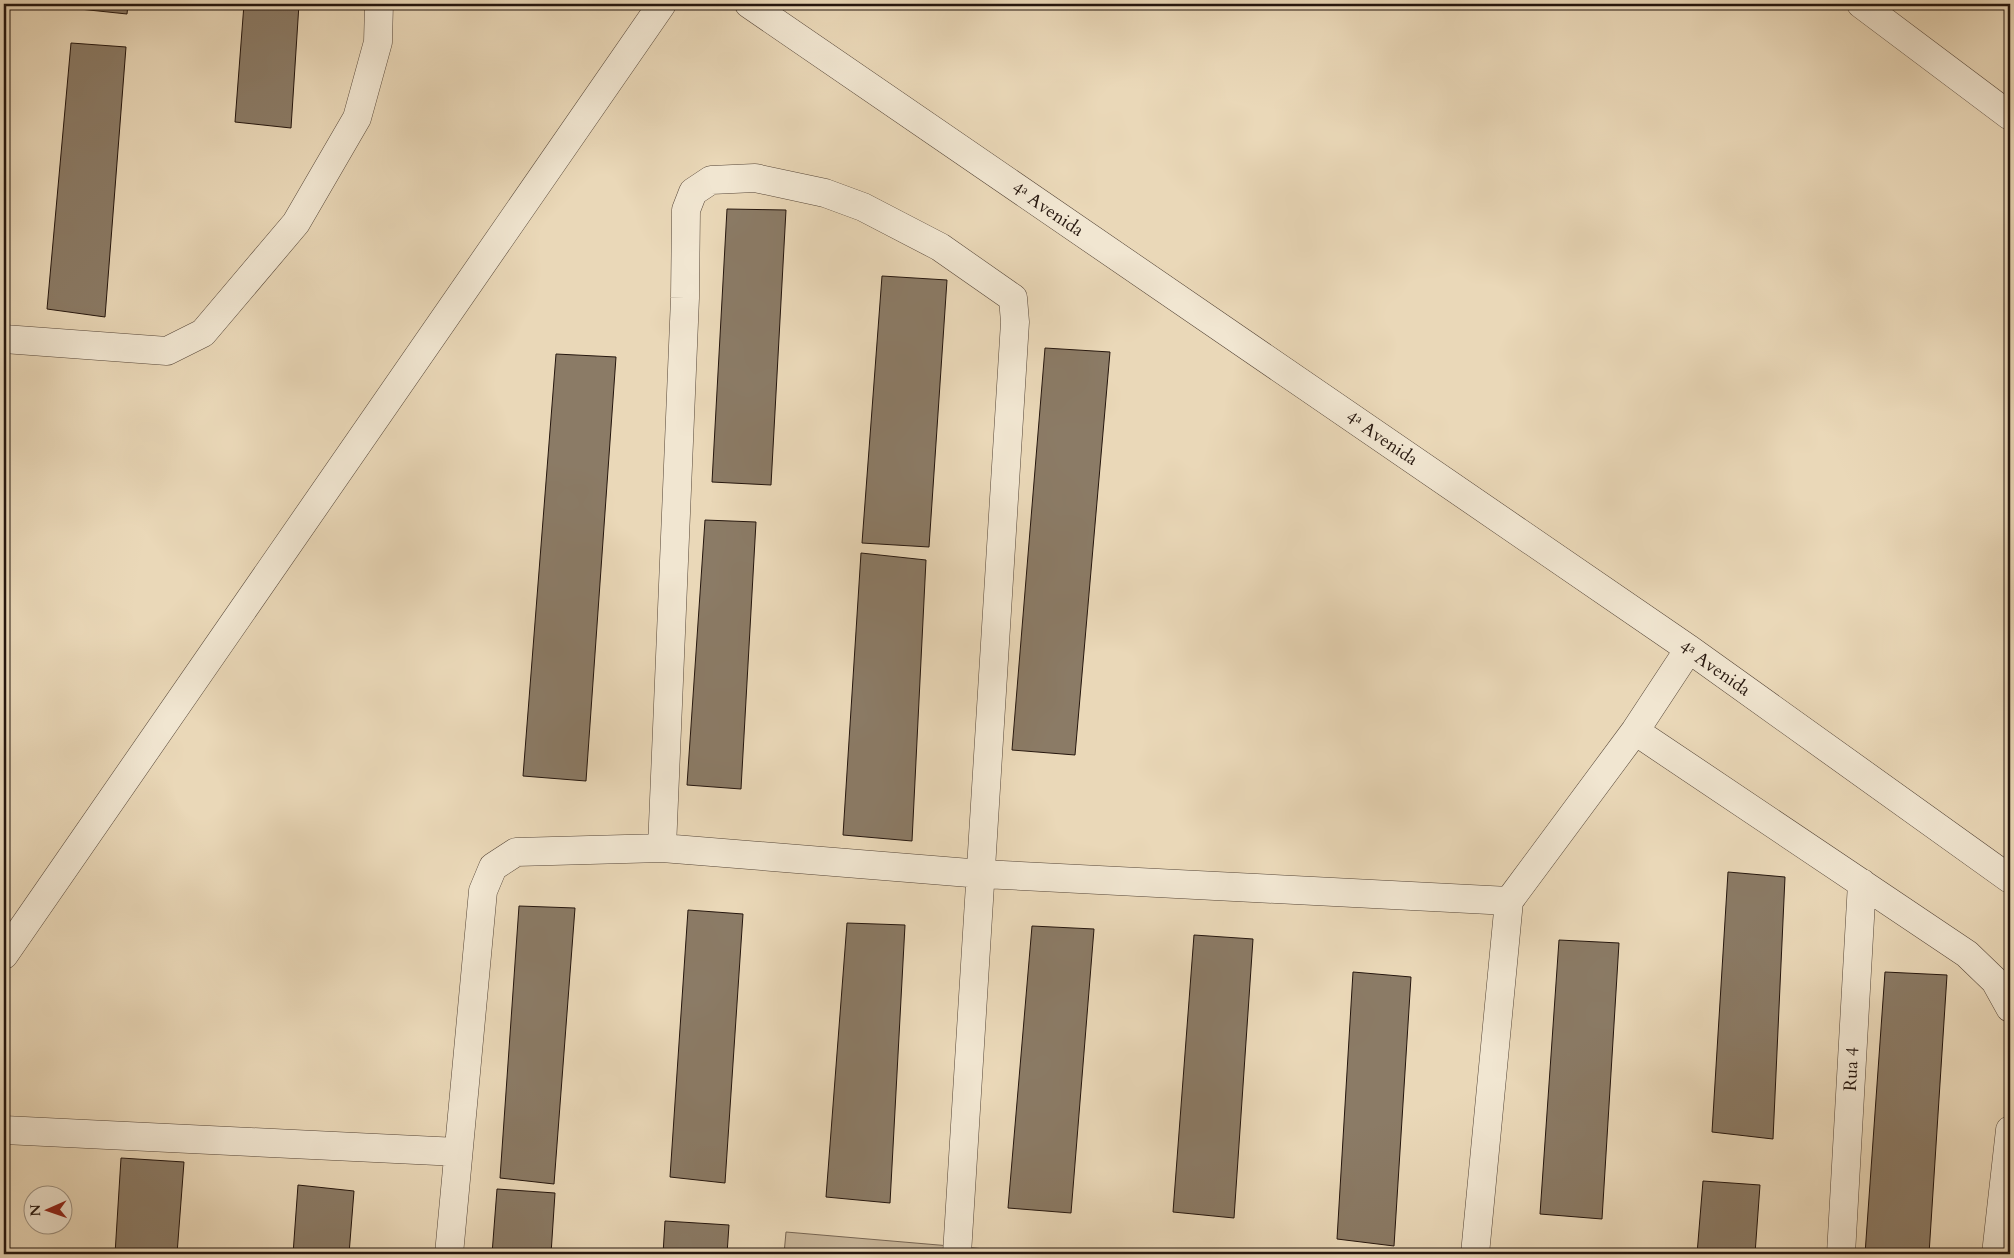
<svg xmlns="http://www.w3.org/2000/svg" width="2014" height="1258" font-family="Cardo,serif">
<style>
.green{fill:#c9b79b;stroke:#776654}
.building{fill:#8b7b66;stroke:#25160e}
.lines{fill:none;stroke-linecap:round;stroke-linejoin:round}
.minor-casing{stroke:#564638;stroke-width:29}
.minor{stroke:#f1e6d1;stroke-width:28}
.labels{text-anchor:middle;stroke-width:4;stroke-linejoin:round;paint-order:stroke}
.street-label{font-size:18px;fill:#25160e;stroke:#f1e6d1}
</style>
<rect width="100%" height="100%" fill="#ead8b8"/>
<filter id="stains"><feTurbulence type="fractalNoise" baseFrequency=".004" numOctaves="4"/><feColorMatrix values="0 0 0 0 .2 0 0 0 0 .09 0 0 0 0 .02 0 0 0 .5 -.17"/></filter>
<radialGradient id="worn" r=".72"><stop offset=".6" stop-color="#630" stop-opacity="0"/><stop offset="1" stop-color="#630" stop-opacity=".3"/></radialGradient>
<path class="green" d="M 786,1232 L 1044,1254 L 784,1254 Z"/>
<path class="building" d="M 70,4 L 128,4 L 127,14 L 70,8 Z
M 244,4 L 299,4 L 291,128 L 235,122 Z
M 71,43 L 126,47 L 105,317 L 47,309 Z
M 727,209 L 786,210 L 771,485 L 712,482 Z
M 882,276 L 947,280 L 929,547 L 862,543 Z
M 1045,348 L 1110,352 L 1075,755 L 1012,750 Z
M 556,354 L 616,357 L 586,781 L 523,776 Z
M 705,520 L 756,522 L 741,789 L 687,785 Z
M 861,553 L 926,560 L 912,841 L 843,835 Z
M 1728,872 L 1785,877 L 1773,1139 L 1712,1132 Z
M 519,906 L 575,908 L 554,1184 L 500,1178 Z
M 688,910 L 743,914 L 725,1183 L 670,1177 Z
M 847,923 L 905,925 L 890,1203 L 826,1197 Z
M 1032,926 L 1094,929 L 1071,1213 L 1008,1208 Z
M 1194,935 L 1253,939 L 1234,1218 L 1173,1212 Z
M 1559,940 L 1619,943 L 1602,1219 L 1540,1214 Z
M 1353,972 L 1411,977 L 1394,1246 L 1337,1239 Z
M 1885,972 L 1947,975 L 1929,1254 L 1865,1254 Z
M 121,1158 L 184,1162 L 177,1254 L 115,1254 Z
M 4,1171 L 8,1171 L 4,1233 Z
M 1703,1181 L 1760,1185 L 1755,1254 L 1697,1254 Z
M 298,1185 L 354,1191 L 349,1254 L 293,1254 Z
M 497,1189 L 555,1193 L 551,1254 L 492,1254 Z
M 665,1221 L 729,1225 L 727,1254 L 663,1254 Z"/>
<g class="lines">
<defs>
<path id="minor" d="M 749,4 L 1689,649 L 2010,879
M 1861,4 L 2010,116
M 4,339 L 167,351 L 203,333 L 296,223 L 357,118 L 378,42 L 379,4
M 1635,731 L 1967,954 L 1995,981 L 2010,1008
M 662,848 L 685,298 L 686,210 L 693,192 L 711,180 L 755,178 L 825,193 L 863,207 L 940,247 L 1013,298 L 1015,322 L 957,1254
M 4,955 L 662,4
M 4,1130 L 458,1152
M 449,1254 L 483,891 L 493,867 L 516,852 L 662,848 L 982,874 L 1509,901
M 1475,1254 L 1509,901 L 1635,731 L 1689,649
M 1841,1254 L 1862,883
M 1996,1254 L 2010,1130"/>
</defs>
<use href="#minor" class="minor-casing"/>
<use href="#minor" class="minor"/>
</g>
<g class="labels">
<g class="street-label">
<text transform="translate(1048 209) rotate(34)" y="6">4ª Avenida</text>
<text transform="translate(1382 438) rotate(34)" y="6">4ª Avenida</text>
<text transform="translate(1715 668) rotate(35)" y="6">4ª Avenida</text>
<text transform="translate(1851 1069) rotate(-87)" y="6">Rua 4</text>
</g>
</g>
<rect width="2014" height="1258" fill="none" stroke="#ead8b8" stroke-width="20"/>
<rect x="5" y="5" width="2004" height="1248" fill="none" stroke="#25160e" stroke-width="2.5"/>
<rect x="10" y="10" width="1994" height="1238" fill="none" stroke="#25160e"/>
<g transform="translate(48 1210) rotate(268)"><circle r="24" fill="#f1e6d1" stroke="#9f9383"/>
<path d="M0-4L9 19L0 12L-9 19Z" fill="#8f2418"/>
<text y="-8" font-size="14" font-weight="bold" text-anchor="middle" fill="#25160e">N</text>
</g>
<rect width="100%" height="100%" filter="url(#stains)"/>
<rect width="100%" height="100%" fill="url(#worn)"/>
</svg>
